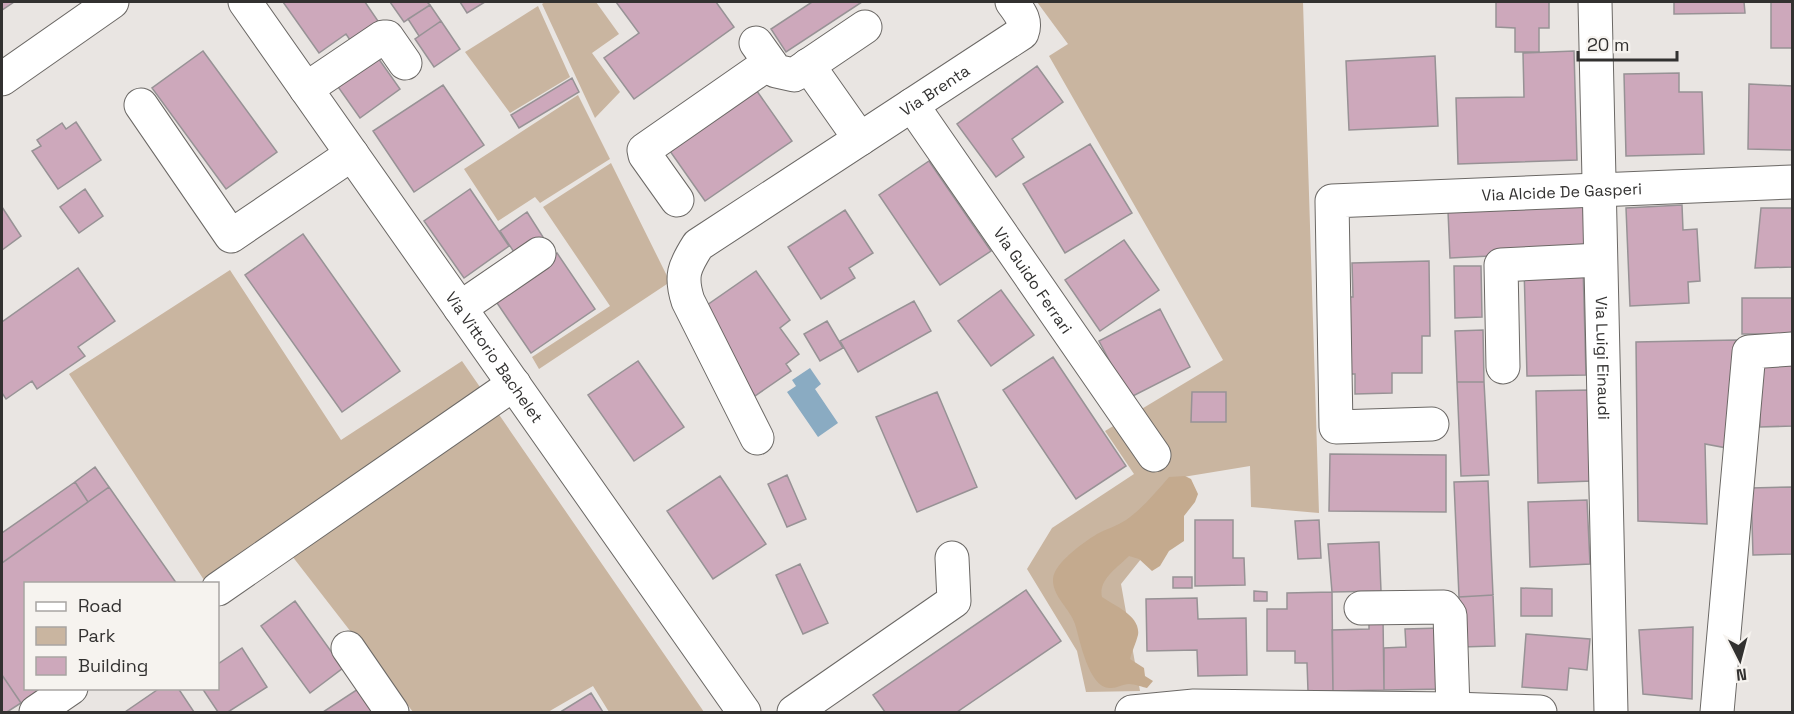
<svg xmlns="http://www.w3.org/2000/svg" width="1794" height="714" font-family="'Space Grotesk',sans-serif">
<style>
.green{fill:#c9b5a0}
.forest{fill:#c4aa8e}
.water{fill:#8aabc2}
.building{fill:#cda8bb;stroke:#979295;stroke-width:1.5}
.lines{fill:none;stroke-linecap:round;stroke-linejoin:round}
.minor-casing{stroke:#6b6865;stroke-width:35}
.minor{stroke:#fff;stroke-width:33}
.labels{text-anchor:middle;stroke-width:4.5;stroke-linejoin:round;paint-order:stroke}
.street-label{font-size:16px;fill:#323130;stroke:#f6f3ef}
</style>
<rect width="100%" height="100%" fill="#e9e5e2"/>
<path class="green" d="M 545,2 L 596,2 L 619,34 L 592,53 L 620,92 L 595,118 L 542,4 Z
M 1037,2 L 1303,2 L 1319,513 L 1251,507 L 1250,466 L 1177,478 L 1165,529 L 1121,584 L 1140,691 L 1086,692 L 1077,651 L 1027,569 L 1052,528 L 1134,474 L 1105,431 L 1223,360 L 1049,56 L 1068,44 Z
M 538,6 L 570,77 L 510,113 L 465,52 Z
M 578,95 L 610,159 L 540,203 L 535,197 L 498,221 L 464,169 Z
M 611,163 L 670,282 L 539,369 L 532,357 L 610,306 L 543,207 Z
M 230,270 L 341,440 L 462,361 L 704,712 L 609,712 L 593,686 L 548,712 L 413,712 L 275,534 L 204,580 L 69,374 Z"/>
<path class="forest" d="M 1185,476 L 1191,479 L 1198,494 L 1195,502 L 1184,516 L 1184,541 L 1169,551 L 1160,566 L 1152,571 L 1139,559 L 1129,556 C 1117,568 1098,580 1102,597 C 1115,606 1141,616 1138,635 C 1136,643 1132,651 1130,659 L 1144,668 L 1145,676 L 1153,681 L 1147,688 C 1142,687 1135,684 1129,684 C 1123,684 1117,688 1111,688 C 1089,690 1080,640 1075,624 C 1070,609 1052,596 1053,579 C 1054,563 1084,542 1097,534 C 1106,529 1117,526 1126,520 C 1142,509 1156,492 1169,477 Z"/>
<path class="water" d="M 810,368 L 821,384 L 815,389 L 838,423 L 818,437 L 787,392 L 796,386 L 792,380 Z"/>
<path class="building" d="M 2,2 L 14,2 L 2,10 Z
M 283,2 L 365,2 L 380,24 L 352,43 L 346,34 L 319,53 Z
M 390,2 L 427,2 L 430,5 L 404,22 Z
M 460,2 L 485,2 L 467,13 Z
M 616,2 L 716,2 L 734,27 L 634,99 L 604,58 L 639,33 Z
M 812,2 L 862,2 L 786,52 L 771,29 Z
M 1496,2 L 1549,2 L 1549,28 L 1539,28 L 1539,52 L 1515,52 L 1515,28 L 1496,27 Z
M 1674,2 L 1744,2 L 1745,13 L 1674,14 Z
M 1771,2 L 1792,2 L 1792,48 L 1771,48 Z
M 430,5 L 441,21 L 419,36 L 408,19 Z
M 441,21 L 460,49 L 434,67 L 415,39 Z
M 203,51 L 277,152 L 226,189 L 152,88 Z
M 1574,51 L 1577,160 L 1458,164 L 1456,98 L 1524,97 L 1523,53 Z
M 376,55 L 400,89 L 360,118 L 336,84 Z
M 1435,56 L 1438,126 L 1349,130 L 1346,61 Z
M 1037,66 L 1063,102 L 1012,139 L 1024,157 L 996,177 L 957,124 Z
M 1679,73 L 1679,92 L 1702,92 L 1704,154 L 1626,156 L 1624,74 Z
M 572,78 L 579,92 L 519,128 L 511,115 Z
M 752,84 L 792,141 L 705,201 L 665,144 Z
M 1749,84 L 1792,86 L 1792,150 L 1748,149 Z
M 443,85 L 484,145 L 414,192 L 373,131 Z
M 76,122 L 101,160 L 58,189 L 32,151 L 41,146 L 37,140 L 62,123 L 66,129 Z
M 1090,144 L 1132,213 L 1065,253 L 1023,184 Z
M 929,161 L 991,251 L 940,285 L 879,195 Z
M 85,189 L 103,216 L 79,233 L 60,207 Z
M 470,189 L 509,246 L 464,278 L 424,221 Z
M 1589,205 L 1591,251 L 1450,258 L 1448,211 Z
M 1682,205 L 1683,230 L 1697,229 L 1700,281 L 1688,282 L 1689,303 L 1630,306 L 1626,208 Z
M 2,207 L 21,236 L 2,250 Z
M 1761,208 L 1792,208 L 1792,267 L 1755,268 Z
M 845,210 L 873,253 L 849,268 L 855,278 L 821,299 L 788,247 Z
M 527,212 L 543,237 L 516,255 L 500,231 Z
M 303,234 L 400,371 L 342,412 L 245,275 Z
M 1124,240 L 1159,290 L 1100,331 L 1065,280 Z
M 557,253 L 595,309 L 531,353 L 493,297 Z
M 1429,261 L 1430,336 L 1422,336 L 1422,373 L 1392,373 L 1392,393 L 1355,394 L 1355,374 L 1345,374 L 1344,297 L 1353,297 L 1352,263 Z
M 1583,265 L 1586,375 L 1527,376 L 1524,267 Z
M 1454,266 L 1481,266 L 1482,317 L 1455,318 Z
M 78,268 L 115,321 L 78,347 L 85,356 L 37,389 L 32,381 L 6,399 L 2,393 L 2,322 Z
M 756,271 L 790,320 L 780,328 L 799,354 L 786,364 L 791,371 L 755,396 L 737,371 L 741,369 L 700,310 Z
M 1001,290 L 1034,335 L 991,366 L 958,321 Z
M 1742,298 L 1792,298 L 1792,334 L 1742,334 Z
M 914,301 L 931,331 L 858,372 L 840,341 Z
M 1160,309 L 1190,367 L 1129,398 L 1099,341 Z
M 827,321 L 843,348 L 820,361 L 804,334 Z
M 1483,330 L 1484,382 L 1457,382 L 1455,331 Z
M 1736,340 L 1727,448 L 1705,444 L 1707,524 L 1638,521 L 1636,342 Z
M 1053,357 L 1126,466 L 1076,499 L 1003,390 Z
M 1792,359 L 1792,426 L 1760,427 L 1758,360 Z
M 638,361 L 684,427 L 634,461 L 588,395 Z
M 1457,382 L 1484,382 L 1489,475 L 1461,476 Z
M 1590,390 L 1592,481 L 1538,483 L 1536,391 Z
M 937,392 L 977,487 L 917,512 L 876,417 Z
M 1192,392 L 1226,392 L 1226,422 L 1191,422 Z
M 1330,454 L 1446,455 L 1446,512 L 1329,511 Z
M 95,467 L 109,487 L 88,502 L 75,482 Z
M 787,475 L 806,519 L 787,527 L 768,484 Z
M 720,476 L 766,544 L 713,579 L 667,511 Z
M 1488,481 L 1493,595 L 1459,597 L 1454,482 Z
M 75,482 L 88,502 L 2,563 L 2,533 Z
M 109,487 L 177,584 L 26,584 L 26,688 L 41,689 L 21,703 L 2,675 L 2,563 Z
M 1792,487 L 1792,554 L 1753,555 L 1751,488 Z
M 1587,500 L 1590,564 L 1530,567 L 1528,502 Z
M 1195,520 L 1233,520 L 1233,558 L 1244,558 L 1245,585 L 1195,586 Z
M 1319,520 L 1321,558 L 1298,559 L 1295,521 Z
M 1379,542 L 1381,591 L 1332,592 L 1328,544 Z
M 800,564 L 828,623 L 803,634 L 776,575 Z
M 1173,577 L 1192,577 L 1192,588 L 1173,588 Z
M 1521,588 L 1552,589 L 1552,616 L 1521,616 Z
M 1026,590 L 1061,641 L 957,712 L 885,712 L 873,695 Z
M 1254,591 L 1267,592 L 1267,601 L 1254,601 Z
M 1332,592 L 1333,691 L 1308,691 L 1307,663 L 1295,663 L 1295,651 L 1267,651 L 1267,609 L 1287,609 L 1287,593 Z
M 1493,595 L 1495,646 L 1461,647 L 1459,597 Z
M 1197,598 L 1198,619 L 1246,618 L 1247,675 L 1198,676 L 1197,650 L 1147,651 L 1146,599 Z
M 295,601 L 343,668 L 310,693 L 261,626 Z
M 1383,617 L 1384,690 L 1333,691 L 1332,630 L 1369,629 L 1369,618 Z
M 1693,627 L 1692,699 L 1643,694 L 1639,630 Z
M 1441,628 L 1442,689 L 1384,690 L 1384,648 L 1406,647 L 1405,629 Z
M 1526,634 L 1590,639 L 1587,670 L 1569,668 L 1567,690 L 1522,687 Z
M 242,648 L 267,687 L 228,712 L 218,712 L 202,688 L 218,688 L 218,664 Z
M 2,675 L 21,703 L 7,712 L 2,712 Z
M 160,688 L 178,688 L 194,712 L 125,712 Z
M 358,689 L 374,712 L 323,712 Z
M 591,693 L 603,712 L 563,712 L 562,711 Z"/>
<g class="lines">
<defs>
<g id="minor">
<path id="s1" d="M 245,2 L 744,712"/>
<path id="s2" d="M 1595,2 L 1611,712"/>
<path d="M 756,43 L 776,71 L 794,75 L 865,27"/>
<path d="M 808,65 L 860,139"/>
<path d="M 2,79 L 112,2"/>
<path d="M 306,89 L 383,37 L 387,37 L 405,63"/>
<path d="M 141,105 L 231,236 L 352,154"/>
<path id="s3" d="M 912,105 L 1154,455"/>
<path d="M 677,200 L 645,155 L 644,150 L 769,63"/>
<path d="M 460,308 L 539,254"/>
<path d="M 1503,367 L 1501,265 L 1600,260"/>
<path id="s4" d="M 1432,424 L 1336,427 L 1332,201 L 1792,182"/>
<path id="s5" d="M 757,438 L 688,301 C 680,276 684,267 698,245 L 1022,33 C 1027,20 1019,12 1012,2"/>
<path d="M 218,589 L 514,384"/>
<path d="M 1361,608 L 1444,607 L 1450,615 L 1453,709"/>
<path d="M 348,648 L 392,712"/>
<path d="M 36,712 L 71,688"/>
<path d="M 794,712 L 954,601 L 952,558"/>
<path d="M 1132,712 L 1194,706 L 1453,709 L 1540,712"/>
<path d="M 1717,712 L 1749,352 L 1792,349"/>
</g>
</defs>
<use href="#minor" class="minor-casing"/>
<use href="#minor" class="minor"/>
</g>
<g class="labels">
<g class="street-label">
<text dy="6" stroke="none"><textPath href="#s5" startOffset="496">Via Brenta</textPath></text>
<text dy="6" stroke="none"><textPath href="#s4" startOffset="552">Via Alcide De Gasperi</textPath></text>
<text dy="6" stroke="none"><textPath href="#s3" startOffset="213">Via Guido Ferrari</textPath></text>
<text dy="6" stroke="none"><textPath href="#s1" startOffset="434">Via Vittorio Bachelet</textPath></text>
<text dy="6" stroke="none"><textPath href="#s2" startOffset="356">Via Luigi Einaudi</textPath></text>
</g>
</g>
<rect width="1794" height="714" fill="none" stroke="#323130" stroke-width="6"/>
<rect x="24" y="582" width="195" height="108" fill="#f6f3ef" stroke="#a8a5a3" stroke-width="1.5"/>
<rect x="36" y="602" width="30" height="9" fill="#ffffff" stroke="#a8a5a3" stroke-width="1.5"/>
<text x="78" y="612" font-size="18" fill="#323130">Road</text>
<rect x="36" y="627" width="30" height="18" fill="#c9b5a0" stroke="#a8a5a3" stroke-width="1.5"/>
<text x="78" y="642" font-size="18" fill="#323130">Park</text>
<rect x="36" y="657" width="30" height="18" fill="#cda8bb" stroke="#a8a5a3" stroke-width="1.5"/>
<text x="78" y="672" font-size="18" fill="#323130">Building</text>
<g transform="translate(1740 660) rotate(174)" stroke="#f6f3ef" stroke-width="4.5" paint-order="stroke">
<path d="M0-4.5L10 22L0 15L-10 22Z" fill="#323130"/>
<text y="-9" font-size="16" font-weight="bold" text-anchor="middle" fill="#323130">N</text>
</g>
<path d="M1578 51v9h99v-9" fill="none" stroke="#323130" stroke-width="3"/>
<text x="1587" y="51" font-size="18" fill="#323130" stroke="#f6f3ef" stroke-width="4.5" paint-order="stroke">20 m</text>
</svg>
